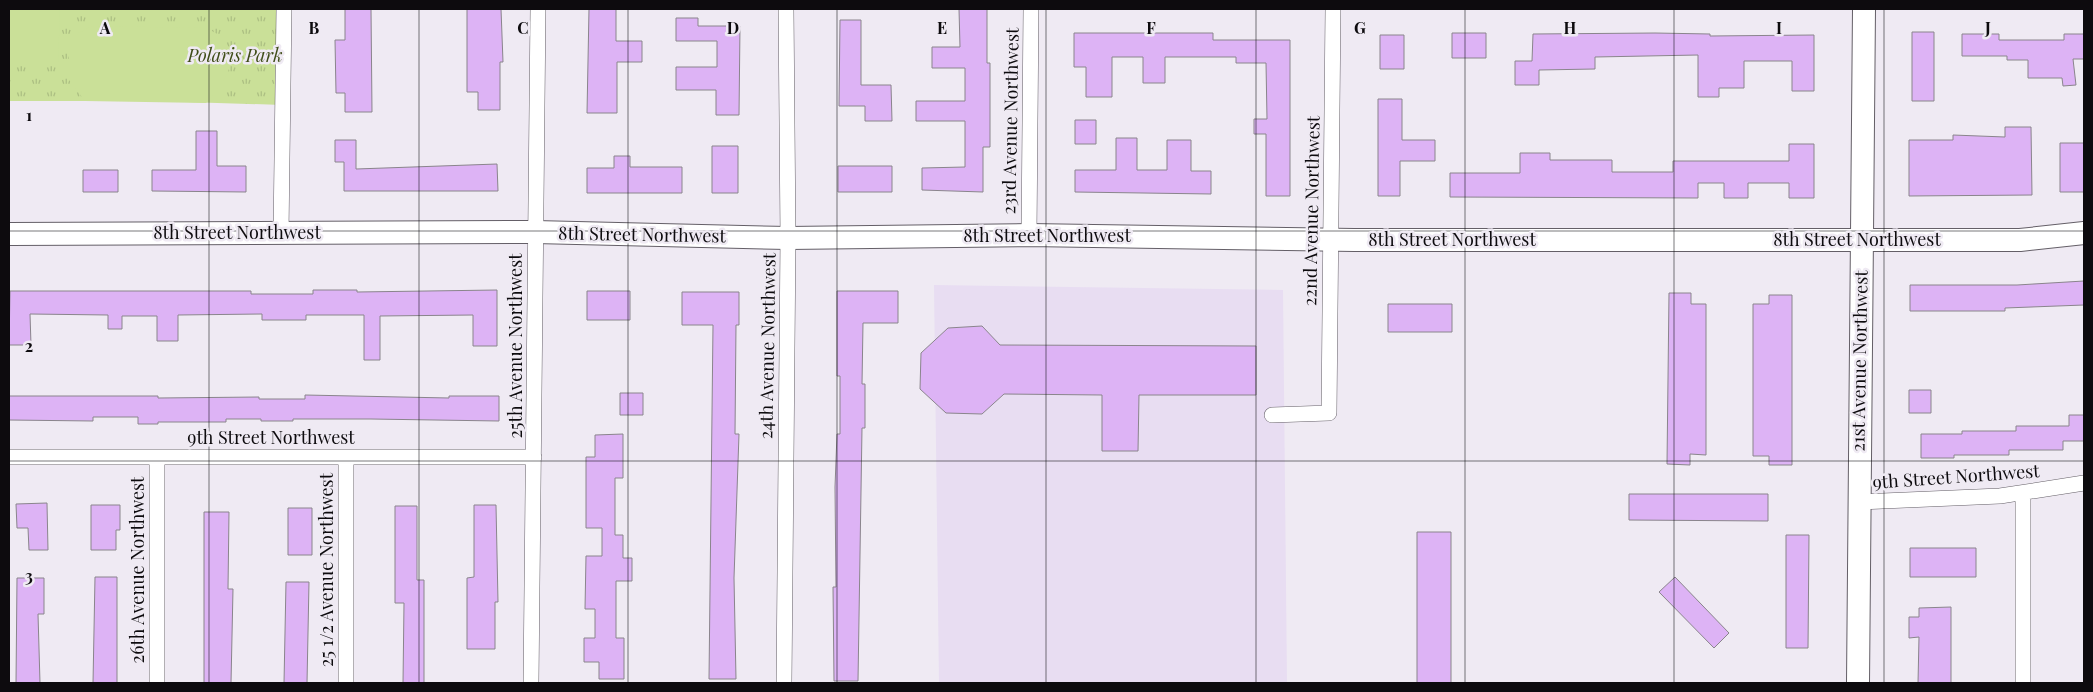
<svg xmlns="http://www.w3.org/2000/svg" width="2093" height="692" font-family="'Playfair Display',serif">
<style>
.education{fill:#e8ddf2}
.grass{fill:url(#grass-tufts)}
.pitch{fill:#cae098}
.building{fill:#ddb3f5;stroke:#8a858c}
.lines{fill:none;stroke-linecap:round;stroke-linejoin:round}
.street-casing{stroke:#645f67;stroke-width:16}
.secondary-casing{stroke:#645f67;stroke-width:24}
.street{stroke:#fff;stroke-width:15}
.secondary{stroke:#fff;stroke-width:22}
.grid{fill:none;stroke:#0d0b0e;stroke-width:1;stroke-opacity:0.55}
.labels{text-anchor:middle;stroke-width:5;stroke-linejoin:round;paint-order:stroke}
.park-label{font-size:18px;font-style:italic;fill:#3f4d18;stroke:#efeaf3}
.street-label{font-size:18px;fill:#0d0b0e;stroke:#efeaf3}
.grid-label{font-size:16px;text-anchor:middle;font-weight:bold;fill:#0d0b0e;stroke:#efeaf3;stroke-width:5;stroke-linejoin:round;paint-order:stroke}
</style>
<defs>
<pattern id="grass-tufts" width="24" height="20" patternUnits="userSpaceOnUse" patternTransform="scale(1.25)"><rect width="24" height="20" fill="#cae098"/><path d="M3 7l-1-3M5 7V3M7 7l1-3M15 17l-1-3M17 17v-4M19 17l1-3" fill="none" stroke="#acbf82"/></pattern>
</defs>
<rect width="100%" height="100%" fill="#efeaf3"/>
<path class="education" d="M 934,285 L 1283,290 L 1287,683 L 939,683 Z"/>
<path class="grass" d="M 9,9 L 282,9 L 283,105 L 155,101 L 9,101 Z"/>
<path class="pitch" d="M 9,9 L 60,9 L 58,63 L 9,63 Z
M 93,26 L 207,28 C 211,31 217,33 221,37 C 244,59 222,85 206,103 L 85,101 L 69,80 L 69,50 L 78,33 Z"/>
<path class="building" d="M 345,9 L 371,9 L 372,112 L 345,112 L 345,93 L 336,93 L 335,40 L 345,40 Z
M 467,9 L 501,9 L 503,62 L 500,62 L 500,110 L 478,110 L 478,92 L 467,92 Z
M 589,9 L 616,9 L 616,41 L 642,41 L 642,62 L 617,62 L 617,113 L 587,113 Z
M 959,9 L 987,9 L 987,63 L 990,63 L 990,147 L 983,147 L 983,192 L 922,190 L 922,168 L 965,167 L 965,121 L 916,121 L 916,101 L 965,101 L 965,68 L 932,68 L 932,47 L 960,47 Z
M 676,18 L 698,18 L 698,26 L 740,26 L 739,115 L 716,115 L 716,90 L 676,90 L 676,67 L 717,67 L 717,41 L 676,41 Z
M 840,20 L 861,20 L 861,85 L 891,85 L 892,121 L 865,121 L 865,106 L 839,106 Z
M 1912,32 L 1934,32 L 1934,101 L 1912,101 Z
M 1074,33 L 1213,33 L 1213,40 L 1290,40 L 1290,196 L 1266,196 L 1266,134 L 1254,134 L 1254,119 L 1267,119 L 1266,63 L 1236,63 L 1236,57 L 1165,57 L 1165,83 L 1143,83 L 1143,57 L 1112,57 L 1112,97 L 1086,97 L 1086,67 L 1074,67 Z
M 1452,33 L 1486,33 L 1486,58 L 1452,58 Z
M 1655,33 L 1710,34 L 1710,36 L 1814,35 L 1814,91 L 1792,91 L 1792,61 L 1744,61 L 1744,88 L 1719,88 L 1719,97 L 1698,97 L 1698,55 L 1595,57 L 1595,69 L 1539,70 L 1539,85 L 1515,85 L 1515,61 L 1532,61 L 1533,34 Z
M 1962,34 L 1999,34 L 1999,40 L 2064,40 L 2064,34 L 2084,34 L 2084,59 L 2073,59 L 2076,85 L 2063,86 L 2062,78 L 2028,78 L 2028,60 L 2007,60 L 2007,56 L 1962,56 Z
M 1380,35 L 1404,35 L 1404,69 L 1380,69 Z
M 1378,99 L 1402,99 L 1402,140 L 1435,140 L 1435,161 L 1400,161 L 1400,196 L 1378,196 Z
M 1075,120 L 1096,120 L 1096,144 L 1075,144 Z
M 2005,127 L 2031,127 L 2032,195 L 1909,196 L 1909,140 L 1953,140 L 1953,135 L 2005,137 Z
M 196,131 L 217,131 L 217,166 L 246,166 L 246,192 L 152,191 L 152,170 L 196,170 Z
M 1116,138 L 1137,138 L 1137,170 L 1167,170 L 1167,140 L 1191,140 L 1191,171 L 1211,171 L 1211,194 L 1075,192 L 1075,170 L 1116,170 Z
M 335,140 L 356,140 L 356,169 L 497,164 L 498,191 L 344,191 L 344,162 L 335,162 Z
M 2060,143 L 2084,143 L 2084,192 L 2060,192 Z
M 1789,144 L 1814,144 L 1814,198 L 1789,198 L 1789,183 L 1748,183 L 1748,198 L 1724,198 L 1724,183 L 1698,183 L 1698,198 L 1450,197 L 1450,173 L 1520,173 L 1520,153 L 1550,153 L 1550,160 L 1612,160 L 1612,172 L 1673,172 L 1673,161 L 1789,161 Z
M 712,146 L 738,146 L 738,193 L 712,193 Z
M 614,156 L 630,156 L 630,167 L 682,167 L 682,193 L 587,193 L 587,168 L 614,168 Z
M 838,166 L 892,166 L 892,192 L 838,192 Z
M 83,170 L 118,170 L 118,192 L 83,192 Z
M 2084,281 L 2084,305 L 2005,308 L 2005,311 L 1910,311 L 1910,285 L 2017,285 Z
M 313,290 L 357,290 L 357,292 L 497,290 L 497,346 L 473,346 L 473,315 L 380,316 L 380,360 L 364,360 L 364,315 L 306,315 L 306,320 L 262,320 L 262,314 L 178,315 L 178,341 L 157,341 L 157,316 L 122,316 L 122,329 L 108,329 L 108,315 L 30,314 L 31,345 L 9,345 L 10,291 L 251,291 L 251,294 L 313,294 Z
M 587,291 L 630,291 L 630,320 L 587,320 Z
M 837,291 L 898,291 L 898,323 L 863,323 L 862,384 L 865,384 L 865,428 L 862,428 L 858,681 L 834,681 L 833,587 L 836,587 L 835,487 L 837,434 L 840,434 L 840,376 L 837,376 Z
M 682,292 L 739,292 L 739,325 L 736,325 L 735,434 L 739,434 L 734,578 L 736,679 L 709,679 L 713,325 L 682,325 Z
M 1669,293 L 1691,293 L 1691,304 L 1706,304 L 1706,455 L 1690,454 L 1690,465 L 1667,464 Z
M 1769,295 L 1792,295 L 1792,465 L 1769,465 L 1769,456 L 1753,456 L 1753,304 L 1769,304 Z
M 1388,304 L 1452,304 L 1452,332 L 1388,332 Z
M 982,326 L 1000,345 L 1256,346 L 1256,395 L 1139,395 L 1138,451 L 1102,451 L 1102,395 L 1004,394 L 982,414 L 946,413 L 920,389 L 921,353 L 948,328 Z
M 1909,390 L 1931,390 L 1931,413 L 1909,413 Z
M 620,393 L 643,393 L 643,415 L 620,415 Z
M 305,395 L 449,398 L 449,396 L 499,396 L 499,421 L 371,419 L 293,419 L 293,421 L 261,421 L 261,419 L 226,419 L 226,422 L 158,422 L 158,424 L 138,424 L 138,417 L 93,417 L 93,421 L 9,420 L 9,396 L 158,396 L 158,398 L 259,397 L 259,399 L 305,399 Z
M 2069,415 L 2084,415 L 2084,441 L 2063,441 L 2063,450 L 2009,450 L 2009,455 L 1954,455 L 1954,458 L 1921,458 L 1921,434 L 1962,434 L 1962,431 L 2016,431 L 2016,426 L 2069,426 Z
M 623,434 L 623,478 L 615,478 L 615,535 L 623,535 L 623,558 L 632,558 L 632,581 L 616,581 L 616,638 L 624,638 L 624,679 L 599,679 L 599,662 L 584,662 L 584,638 L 595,638 L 595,609 L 585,609 L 586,556 L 602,556 L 602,528 L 586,528 L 586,457 L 595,457 L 595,435 Z
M 1629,494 L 1768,494 L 1768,521 L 1629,520 Z
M 47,503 L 48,550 L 29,550 L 28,528 L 17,528 L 16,504 Z
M 91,505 L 120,505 L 120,530 L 116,530 L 116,550 L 91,550 Z
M 474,505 L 496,505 L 498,602 L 495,602 L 495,649 L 467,649 L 467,578 L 474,577 Z
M 395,506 L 417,506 L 417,580 L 424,580 L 424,683 L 403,683 L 404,603 L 395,603 Z
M 288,508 L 312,508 L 312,555 L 288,555 Z
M 204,512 L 229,512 L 228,589 L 233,589 L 231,683 L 204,683 Z
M 1417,532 L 1451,532 L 1451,683 L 1417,683 Z
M 1786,535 L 1809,535 L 1808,648 L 1786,648 Z
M 1910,548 L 1976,548 L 1976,577 L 1910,577 Z
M 95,577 L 117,577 L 117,683 L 93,683 Z
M 1675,577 L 1729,633 L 1714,648 L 1659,592 Z
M 17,578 L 44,578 L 44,614 L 38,614 L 40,683 L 16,683 Z
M 286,582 L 309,582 L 307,683 L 284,683 Z
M 1951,607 L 1951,683 L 1918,683 L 1919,637 L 1909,638 L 1909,617 L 1919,617 L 1919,608 Z"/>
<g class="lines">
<defs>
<path id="street" d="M 281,233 L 284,9
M 1029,235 L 1031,9
M 1272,415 L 1329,413 L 1333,9
M 9,457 L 534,457
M 157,457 L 157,683
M 2023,494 L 2023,683
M 1859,502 L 2000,496 L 2084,483
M 346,683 L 346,457
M 531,683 L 538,9
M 784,683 L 788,238 L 786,9"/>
<path id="secondary" d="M 9,234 L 535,232 L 788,238 L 1029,235 L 1354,240 L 2020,240 L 2084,233
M 1858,683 L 1864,9"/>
</defs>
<use href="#street" class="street-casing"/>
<use href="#secondary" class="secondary-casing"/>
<use href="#street" class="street"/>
<use href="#secondary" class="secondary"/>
</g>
<path class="grid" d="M 209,9 L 209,683M 419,9 L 419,683M 628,9 L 628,683M 837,9 L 837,683M 1046,9 L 1046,683M 1256,9 L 1256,683M 1465,9 L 1465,683M 1674,9 L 1674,683M 1884,9 L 1884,683M 9,231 L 2084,231M 9,461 L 2084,461"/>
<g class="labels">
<g class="park-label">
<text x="235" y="62">Polaris Park</text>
</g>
<g class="street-label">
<text transform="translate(1011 121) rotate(-89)" y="6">23rd Avenue Northwest</text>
<text transform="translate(1312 211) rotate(-89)" y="6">22nd Avenue Northwest</text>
<text x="237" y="239">8th Street Northwest</text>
<text transform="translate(642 235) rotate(1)" y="6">8th Street Northwest</text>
<text x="1047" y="242">8th Street Northwest</text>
<text x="1452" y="246">8th Street Northwest</text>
<text x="1857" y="246">8th Street Northwest</text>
<text transform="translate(516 346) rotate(-90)" y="6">25th Avenue Northwest</text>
<text transform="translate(768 346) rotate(-89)" y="6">24th Avenue Northwest</text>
<text transform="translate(1860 361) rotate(-89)" y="6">21st Avenue Northwest</text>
<text x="271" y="444">9th Street Northwest</text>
<text transform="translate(1956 477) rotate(-4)" y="6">9th Street Northwest</text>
<text transform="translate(138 570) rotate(-90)" y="6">26th Avenue Northwest</text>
<text transform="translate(327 570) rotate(-90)" y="6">25 1/2 Avenue Northwest</text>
</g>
</g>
<g class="grid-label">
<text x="105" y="34">A</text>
<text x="314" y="34">B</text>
<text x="523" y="34">C</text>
<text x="733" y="34">D</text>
<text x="942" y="34">E</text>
<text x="1151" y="34">F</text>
<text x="1360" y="34">G</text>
<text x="1570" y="34">H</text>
<text x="1779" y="34">I</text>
<text x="1988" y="34">J</text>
<text x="29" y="121">1</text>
<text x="29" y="352">2</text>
<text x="29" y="582">3</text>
</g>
<rect width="2093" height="692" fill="none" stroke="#0d0b0e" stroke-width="20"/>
</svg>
